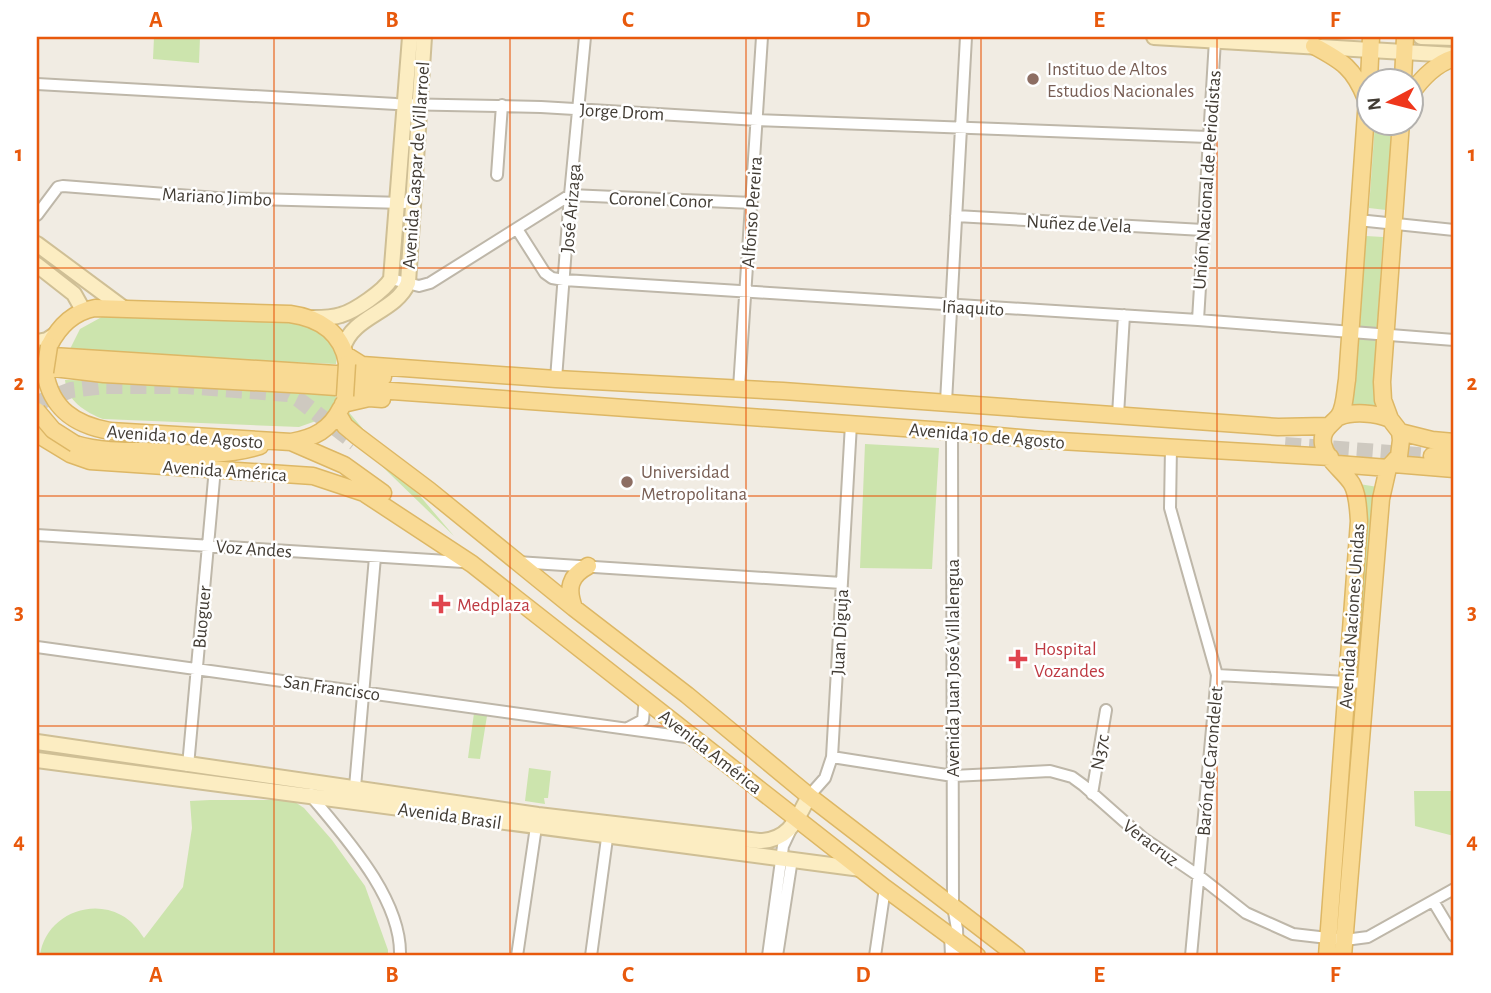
<svg xmlns="http://www.w3.org/2000/svg" width="1491" height="993" font-family="'Alegreya Sans',sans-serif">
<style>
.green{fill:#cce4ad}
.lines{fill:none;stroke-linecap:round;stroke-linejoin:round}
.primary-tunnel{stroke:#cec9c0;stroke-width:16;stroke-dasharray:16 8;stroke-linecap:butt}
.street-casing{stroke:#beb7a9;stroke-width:14}
.secondary-casing{stroke:#cfbf95;stroke-width:18}
.primary-casing{stroke:#ddb765;stroke-width:19}
.street{stroke:#fff;stroke-width:10}
.secondary{stroke:#fcedc2;stroke-width:14}
.primary{stroke:#f9da94;stroke-width:16}
.primary-bridge-casing{stroke:#ddb765;stroke-width:19;stroke-linecap:butt}
.primary-bridge{stroke:#f9da94;stroke-width:16}
.grid{fill:none;stroke:#e8590c;stroke-width:2;stroke-opacity:0.55}
.education-dot{fill:#8d6e63;stroke:#fff;stroke-width:2.5}
.health-dot{fill:#e0444e;stroke:#fff;stroke-width:2.5}
.labels{text-anchor:middle;stroke-width:5;stroke-linejoin:round;paint-order:stroke}
.education-label{font-size:19px;fill:#785e54;stroke:#fff;text-anchor:start}
.street-label{font-size:19px;fill:#423c34;stroke:#fff}
.health-label{font-size:19px;fill:#be3a42;stroke:#fff;text-anchor:start}
.neatline{fill:none;stroke:#e8590c;stroke-width:2.5}
.grid-label{font-size:23px;text-anchor:middle;font-weight:bold;fill:#e8590c}
</style>
<rect width="100%" height="100%" fill="#f1ece3"/>
<path class="green" d="M 154,37 L 200,37 L 199,63 L 153,59 Z
M 1375,123 L 1392,123 L 1386,210 L 1369,208 Z
M 1366,236 L 1383,237 L 1374,378 L 1378,407 L 1350,407 L 1356,379 Z
M 109,313 L 297,320 C 318,327 339,339 336,364 L 68,353 L 80,329 Z
M 65,380 L 211,383 L 334,390 L 335,396 L 454,536 L 326,412 L 316,421 L 299,427 L 103,419 C 85,412 67,401 65,380 Z
M 865,444 L 939,448 L 932,569 L 860,568 Z
M 1359,484 L 1378,487 L 1371,515 L 1359,671 L 1352,671 Z
M 474,713 L 487,716 L 480,759 L 468,758 Z
M 529,768 L 551,771 L 548,798 L 544,798 L 545,804 L 525,801 Z
M 1414,791 L 1454,791 L 1454,836 L 1415,826 Z
M 210,800 L 292,800 L 304,808 L 332,840 L 365,886 L 388,950 L 388,956 L 40,956 C 44,919 87,897 121,915 C 131,920 138,929 144,938 L 183,887 L 192,828 L 190,801 Z"/>
<g class="lines">
<path class="primary-tunnel" d="M 37,403 L 71,390 L 105,386 L 186,386 L 288,394 L 298,399 L 355,443
M 1285,445 L 1432,456"/>
<defs>
<path id="street" d="M 37,84 L 396,104 L 541,107 L 758,120 L 1208,137
M 497,175 L 502,105
M 37,215 L 58,187 L 63,186 L 217,198 L 404,203
M 956,216 L 1203,230
M 1358,220 L 1454,230
M 517,229 L 545,273 L 552,278 L 564,280 L 1198,320 L 1454,340
M 391,279 L 419,286 L 430,283 L 570,195 L 752,203
M 1198,320 L 1215,40
M 556,379 L 570,195 L 585,37
M 739,388 L 762,37
M 946,402 L 966,37
M 1118,415 L 1124,315
M 952,431 L 953,906 L 957,929 L 958,956
M 1171,447 L 1170,508 L 1217,675 L 1191,956
M 37,535 L 463,562
M 517,562 L 842,583
M 37,647 L 693,738
M 1217,675 L 1365,683
M 628,728 L 643,720 L 645,698
M 832,757 L 953,776 L 1050,771 L 1072,777 L 1083,785 L 1143,838 L 1199,876 L 1246,913 L 1293,934 L 1345,940 L 1368,937 L 1454,889
M 188,766 L 215,468
M 355,787 L 375,557
M 311,794 L 311,796 C 345,837 402,899 400,956
M 1092,794 L 1106,710
M 809,796 L 825,778 L 832,757 L 851,424
M 1433,901 L 1454,936
M 950,933 L 951,956
M 517,956 L 537,820
M 591,956 L 608,831
M 768,956 L 783,846 L 791,829
M 777,956 L 792,859
M 875,956 L 885,888"/>
<path id="secondary" d="M 1154,37 L 1454,55
M 1421,37 L 1454,38
M 37,244 L 122,307
M 37,265 L 74,294 L 83,310
M 313,318 C 322,318 332,318 341,315 C 355,311 384,291 391,279 L 410,37
M 37,342 L 47,340 L 56,334
M 343,348 C 353,315 395,313 408,283 L 424,37
M 37,742 L 538,815 L 759,841 C 789,841 797,819 809,796
M 37,760 L 861,869"/>
<path id="primary" d="M 1314,46 C 1342,61 1354,68 1366,99
M 1369,80 L 1371,37
M 1403,80 L 1405,37
M 1410,95 C 1421,79 1435,64 1454,58
M 49,346 C 59,326 73,312 95,308 L 290,314 C 319,318 342,332 347,363
M 37,355 L 383,377
M 346,355 L 362,365 L 556,379 L 783,391 L 1278,427 L 1327,426
M 37,366 L 104,374 L 308,385 L 945,431 L 1043,440 L 1330,457
M 45,372 C 51,409 75,425 110,431 L 291,442 C 314,438 330,430 341,408
M 343,404 L 369,398 L 382,399
M 338,414 L 345,426 L 357,436 L 430,491 L 574,608 L 687,695 L 809,796 L 1017,956
M 1339,417 C 1353,411 1376,413 1390,419
M 1400,432 L 1432,440 L 1454,442
M 37,434 L 70,454 L 90,461 L 313,476 L 364,493 L 472,564 L 885,888 L 977,956
M 291,442 L 344,465 L 383,493
M 75,444 C 98,451 122,451 146,451 C 184,453 223,458 260,446
M 1432,456 L 1454,458
M 1337,464 L 1388,468
M 1394,464 L 1454,469
M 574,608 C 567,589 569,576 588,566
M 1327,956 L 1359,521 C 1358,509 1358,495 1352,484 C 1344,471 1326,460 1323,444 C 1321,430 1330,426 1338,417 C 1345,409 1345,391 1347,380 L 1368,85
M 1343,956 L 1381,499 L 1388,468 L 1399,456 L 1401,440 L 1400,432 L 1390,419 L 1383,400 L 1382,382 L 1401,122"/>
</defs>
<use href="#street" class="street-casing"/>
<use href="#secondary" class="secondary-casing"/>
<use href="#primary" class="primary-casing"/>
<use href="#street" class="street"/>
<use href="#secondary" class="secondary"/>
<use href="#primary" class="primary"/>
<defs>
<path id="primary-bridge" d="M 45,372 L 49,346
M 345,396 L 347,364
M 37,411 L 53,430 L 75,444"/>
</defs>
<use href="#primary-bridge" class="primary-bridge-casing"/>
<use href="#primary-bridge" class="primary-bridge"/>
</g>
<path class="grid" d="M 274,37 L 274,956M 510,37 L 510,956M 746,37 L 746,956M 981,37 L 981,956M 1217,37 L 1217,956M 37,268 L 1454,268M 37,496 L 1454,496M 37,726 L 1454,726"/>
<g class="education-dot">
<circle cx="1033" cy="79" r="7"/>
<circle cx="627" cy="482" r="7"/>
</g>
<g class="health-dot">
<path d="M437.5 593.5h7v7h7v7h-7v7h-7v-7h-7v-7h7z"/>
<path d="M1014.5 648.5h7v7h7v7h-7v7h-7v-7h-7v-7h7z"/>
</g>
<g class="labels">
<g class="education-label">
<text x="1047" y="75">Instituo de Altos<tspan x="1047" dy="22">Estudios Nacionales</tspan></text>
<text x="641" y="478">Universidad<tspan x="641" dy="22">Metropolitana</tspan></text>
</g>
<g class="street-label">
<text transform="translate(622 111) rotate(3)" y="7">Jorge Drom</text>
<text transform="translate(415 165) rotate(-86)" y="7">Avenida Gaspar de Villarroel</text>
<text transform="translate(1206 180) rotate(-86)" y="7">Unión Nacional de Periodistas</text>
<text transform="translate(217 196) rotate(3)" y="7">Mariano Jimbo</text>
<text transform="translate(661 199) rotate(2)" y="7">Coronel Conor</text>
<text transform="translate(570 208) rotate(-85)" y="7">José Arizaga</text>
<text transform="translate(751 212) rotate(-86)" y="7">Alfonso Pereira</text>
<text transform="translate(1079 223) rotate(3)" y="7">Nuñez de Vela</text>
<text transform="translate(973 307) rotate(3)" y="7">Iñaquito</text>
<text transform="translate(987 435) rotate(5)" y="7">Avenida 10 de Agosto</text>
<text transform="translate(185 436) rotate(4)" y="7">Avenida 10 de Agosto</text>
<text transform="translate(225 470) rotate(4)" y="7">Avenida América</text>
<text transform="translate(254 548) rotate(4)" y="7">Voz Andes</text>
<text transform="translate(1351 616) rotate(-86)" y="7">Avenida Naciones Unidas</text>
<text transform="translate(201 617) rotate(-85)" y="7">Buoguer</text>
<text transform="translate(839 632) rotate(-87)" y="7">Juan Diguja</text>
<text transform="translate(952 668) rotate(-90)" y="7">Avenida Juan José Villalengua</text>
<text transform="translate(332 687) rotate(8)" y="7">San Francisco</text>
<text transform="translate(711 751) rotate(38)" y="7">Avenida América</text>
<text transform="translate(1099 752) rotate(-80)" y="7">N37c</text>
<text transform="translate(1209 761) rotate(-85)" y="7">Barón de Carondelet</text>
<text transform="translate(450 815) rotate(8)" y="7">Avenida Brasil</text>
<text transform="translate(1151 842) rotate(37)" y="7">Veracruz</text>
</g>
<g class="health-label">
<text x="457" y="611">Medplaza</text>
<text x="1034" y="655">Hospital<tspan x="1034" dy="22">Vozandes</tspan></text>
</g>
</g>
<rect width="1491" height="993" fill="none" stroke="#ffffff" stroke-width="77"/>
<g transform="translate(1390 102) rotate(263)"><circle r="33" fill="#ffffff" stroke="#b3b1ae" stroke-width="2"/>
<path d="M0-5L12 26L0 18L-12 26Z" fill="#ef371c"/>
<text y="-10" font-size="19" font-weight="bold" text-anchor="middle" fill="#423c34">N</text>
</g>
<rect x="38" y="38" width="1414" height="916" class="neatline"/>
<g class="grid-label">
<text x="156" y="27">A</text>
<text x="392" y="27">B</text>
<text x="628" y="27">C</text>
<text x="863" y="27">D</text>
<text x="1099" y="27">E</text>
<text x="1335" y="27">F</text>
<text x="19" y="161">1</text>
<text x="1472" y="161">1</text>
<text x="19" y="390">2</text>
<text x="1472" y="390">2</text>
<text x="19" y="619">3</text>
<text x="1472" y="619">3</text>
<text x="19" y="848">4</text>
<text x="1472" y="848">4</text>
<text x="156" y="982">A</text>
<text x="392" y="982">B</text>
<text x="628" y="982">C</text>
<text x="863" y="982">D</text>
<text x="1099" y="982">E</text>
<text x="1335" y="982">F</text>
</g>
</svg>
